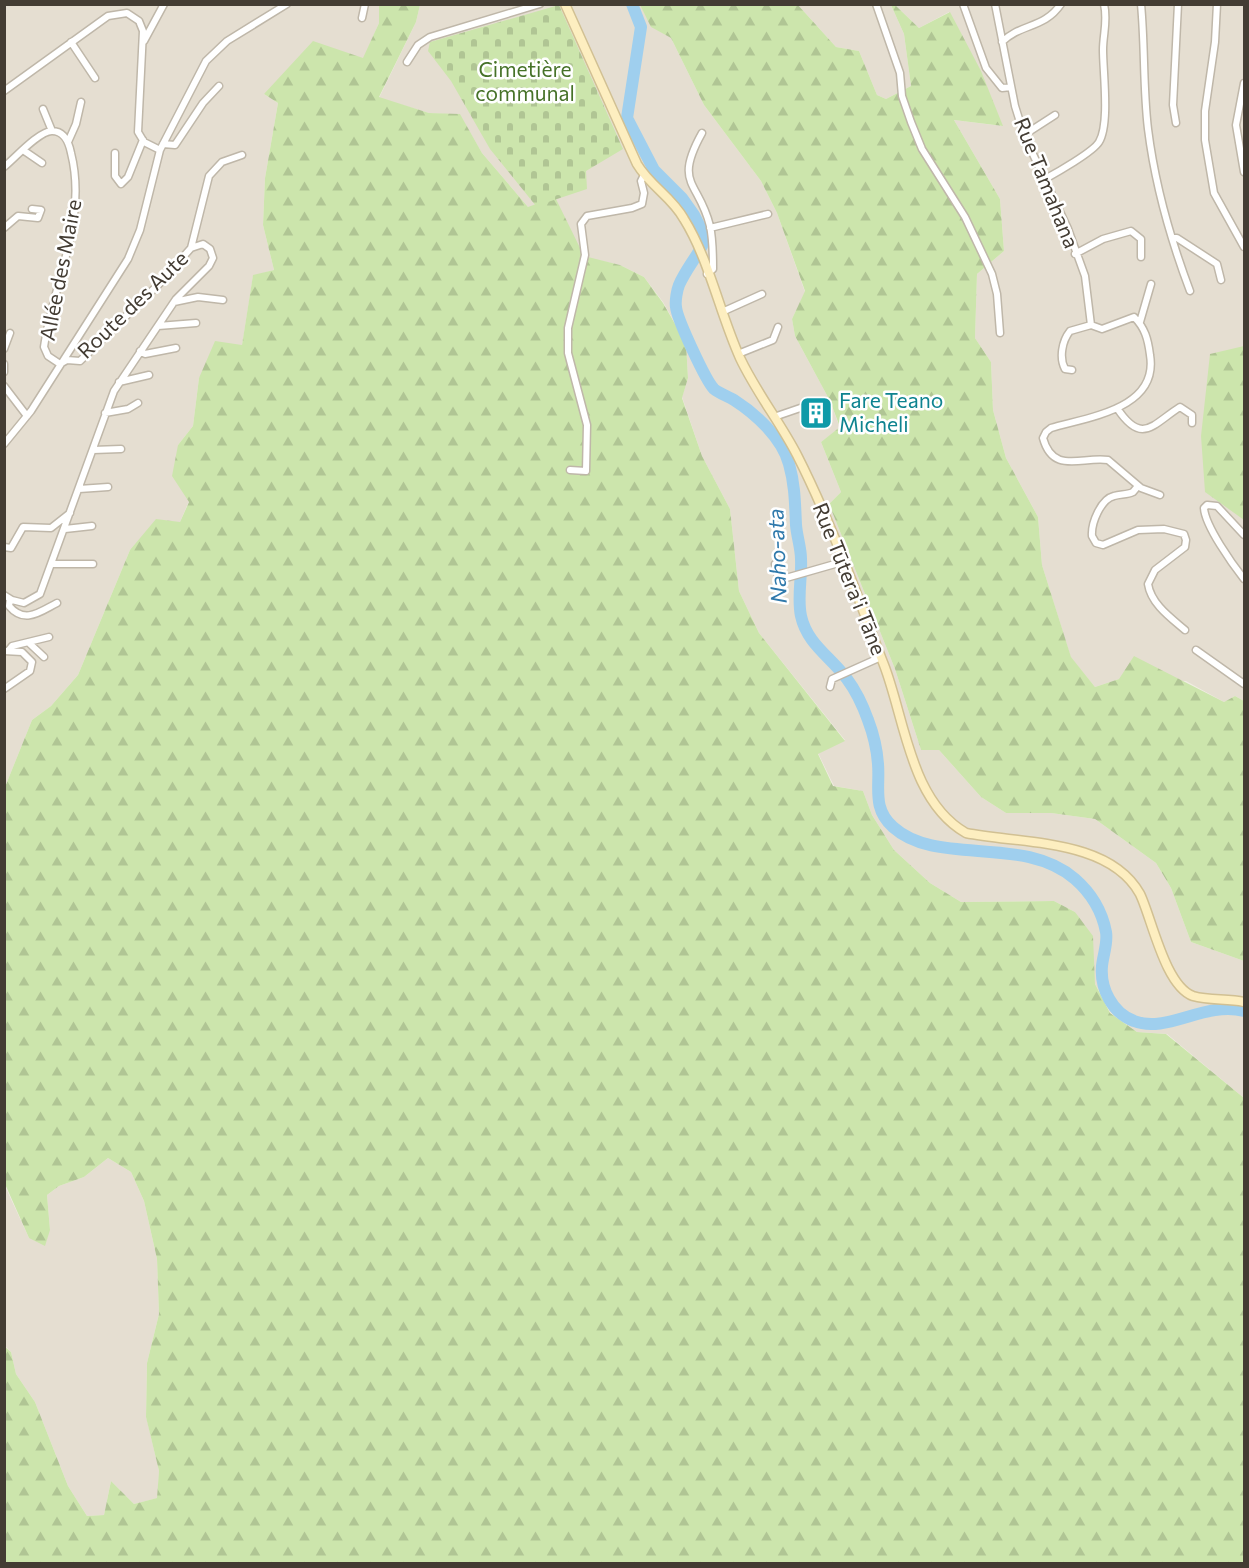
<svg xmlns="http://www.w3.org/2000/svg" width="1249" height="1568" font-family="Commissioner,sans-serif">
<style>
.residential{fill:#e5ded1}
.forest{fill:url(#forest-firs)}
.cemetery{fill:url(#cemetery-stones)}
.lines{fill:none;stroke-linecap:round;stroke-linejoin:round}
.river{stroke:#9fcfee;stroke-width:12}
.street-casing{stroke:#bfb7a9;stroke-width:9}
.secondary-casing{stroke:#d1c093;stroke-width:11}
.street{stroke:#fff;stroke-width:6}
.secondary{stroke:#fdeec0;stroke-width:8}
.labels{text-anchor:middle;stroke-width:5;stroke-linejoin:round;paint-order:stroke}
.park-label{font-size:21px;fill:#467228;stroke:#fff}
.street-label{font-size:21px;fill:#433c33;stroke:#fff}
.culture-label{font-size:21px;fill:#0d838f;stroke:#fff;text-anchor:start}
.water-label{font-size:22px;font-style:italic;fill:#2f79ab;stroke:#fff}
</style>
<defs>
<pattern id="forest-firs" width="22" height="20" patternUnits="userSpaceOnUse" patternTransform="scale(1.5)"><rect width="22" height="20" fill="#cce5ac"/><path d="M5 1l3.5 6h-7zM16 11l3.5 6h-7z" fill="#b0c594"/></pattern>
<pattern id="cemetery-stones" width="16" height="16" patternUnits="userSpaceOnUse" patternTransform="scale(1.5)"><rect width="16" height="16" fill="#cce5ac"/><path d="M2 7V4a2 2 0 0 1 4 0v3zM10 15v-3a2 2 0 0 1 4 0v3z" fill="#b0c594"/></pattern>
</defs>
<rect width="100%" height="100%" fill="#f1ede3"/>
<path class="residential" d="M 5,5 L 379,5 L 379,23 L 364,58 L 264,94 L 278,103 L 265,178 L 263,225 L 274,270 L 253,276 L 242,346 L 199,378 L 193,426 L 178,445 L 189,501 L 180,522 L 130,550 L 78,675 L 51,706 L 32,720 L 5,787 Z
M 420,5 L 640,5 L 652,27 L 671,38 L 704,105 L 761,181 L 777,213 L 805,292 L 792,319 L 795,336 L 830,401 L 840,428 L 821,442 L 841,492 L 829,504 L 895,669 L 921,750 L 939,750 L 981,797 L 1006,813 L 1051,813 L 1095,819 L 1156,863 L 1171,888 L 1191,942 L 1244,961 L 1244,1098 L 1167,1034 L 1137,1032 L 1110,1012 L 1095,984 L 1092,962 L 1075,912 L 1054,901 L 961,902 L 930,883 L 894,850 L 872,815 L 863,791 L 834,786 L 818,753 L 845,740 L 759,633 L 739,591 L 730,509 L 702,456 L 682,397 L 688,378 L 686,343 L 663,302 L 644,277 L 620,265 L 584,257 L 528,207 L 482,153 L 460,115 L 429,113 L 379,98 L 416,22 Z
M 798,5 L 891,5 L 904,34 L 911,86 L 886,99 L 877,95 L 859,51 L 836,47 Z
M 895,5 L 1244,5 L 1244,701 L 1235,696 L 1224,702 L 1186,681 L 1119,679 L 1095,687 L 1071,658 L 1042,565 L 1038,517 L 1006,458 L 993,410 L 991,362 L 975,338 L 977,274 L 1004,251 L 1000,199 L 954,120 L 1002,126 L 949,12 L 919,28 Z
M 108,1158 L 131,1172 L 144,1201 L 157,1259 L 159,1314 L 147,1363 L 146,1416 L 159,1471 L 158,1498 L 134,1504 L 111,1481 L 104,1515 L 87,1516 L 68,1486 L 35,1402 L 16,1374 L 11,1352 L 5,1346 L 4,1184 L 29,1238 L 50,1230 L 47,1195 L 59,1186 L 84,1177 Z"/>
<path class="forest" d="M 379,5 L 420,5 L 416,22 L 379,97 L 429,113 L 460,114 L 482,153 L 528,207 L 555,197 L 584,256 L 620,265 L 644,277 L 663,303 L 686,343 L 688,378 L 682,398 L 702,456 L 730,509 L 739,591 L 759,633 L 845,741 L 818,754 L 833,786 L 863,791 L 872,815 L 894,850 L 930,883 L 961,902 L 1054,901 L 1075,912 L 1093,936 L 1095,984 L 1110,1013 L 1137,1032 L 1166,1034 L 1244,1098 L 1244,1563 L 5,1563 L 4,1346 L 11,1352 L 16,1374 L 35,1402 L 68,1486 L 87,1516 L 104,1515 L 111,1481 L 134,1504 L 157,1498 L 159,1471 L 146,1417 L 147,1363 L 159,1314 L 157,1259 L 144,1201 L 131,1172 L 108,1158 L 84,1177 L 59,1186 L 47,1195 L 50,1230 L 45,1246 L 29,1238 L 5,1184 L 5,787 L 32,720 L 51,706 L 78,675 L 130,550 L 156,519 L 180,522 L 189,502 L 172,476 L 178,445 L 193,426 L 199,378 L 215,341 L 242,345 L 253,275 L 274,270 L 263,225 L 265,178 L 278,103 L 264,94 L 313,41 L 363,58 L 379,23 Z
M 640,5 L 798,5 L 836,47 L 859,51 L 877,95 L 886,99 L 911,86 L 904,34 L 891,5 L 895,5 L 919,28 L 950,12 L 981,71 L 1003,126 L 954,120 L 1000,199 L 1004,251 L 977,274 L 975,338 L 991,362 L 993,410 L 1006,458 L 1038,517 L 1042,565 L 1071,657 L 1095,687 L 1119,679 L 1134,656 L 1224,702 L 1235,696 L 1244,701 L 1244,961 L 1191,942 L 1171,888 L 1156,863 L 1095,819 L 1051,813 L 1006,813 L 981,797 L 939,750 L 921,750 L 895,669 L 829,504 L 841,492 L 821,442 L 840,427 L 830,401 L 795,336 L 792,319 L 805,291 L 777,213 L 761,181 L 704,105 L 671,38 L 651,27 Z
M 1244,346 L 1244,520 L 1205,492 L 1201,436 L 1210,354 Z"/>
<path class="cemetery" d="M 559,5 L 623,149 L 586,171 L 587,189 L 536,206 L 490,149 L 451,81 L 428,51 L 430,42 Z"/>
<g class="lines">
<path class="river" d="M 632,4 L 641,27 L 627,118 L 654,170 L 682,198 L 694,215 L 702,231 L 702,246 C 695,259 685,271 679,285 C 677,290 675,301 676,307 C 677,319 706,381 714,389 C 720,394 728,396 734,400 C 756,414 782,438 789,464 C 795,485 795,504 796,525 C 797,537 801,548 801,559 C 802,578 797,598 801,616 C 807,644 831,657 847,679 C 856,691 863,706 868,720 C 873,733 877,750 878,764 C 880,788 872,808 893,827 C 937,867 1023,834 1075,879 C 1091,893 1102,911 1106,932 C 1108,943 1103,955 1102,966 C 1100,988 1112,1013 1134,1021 C 1167,1034 1204,1001 1244,1011"/>
<defs>
<path id="street" d="M 876,4 L 900,73 L 902,96 L 911,122 L 922,149 L 965,217 L 992,274 L 997,294 L 1000,333
M 963,4 L 986,68 L 1002,88 L 1011,87
M 995,4 L 1015,106 L 1024,135 L 1068,229 L 1085,276 L 1091,325
M 1141,4 C 1145,46 1143,88 1148,129 C 1155,185 1170,238 1190,291
M 1217,4 L 1215,42 L 1205,111 L 1205,140 L 1214,193 L 1244,247
M 362,18 L 365,4
M 144,41 L 164,4
M 71,42 L 95,78
M 1002,42 C 1021,23 1044,29 1061,4
M 407,62 L 418,45 L 430,37 L 540,4
M 1244,83 L 1236,125 L 1244,172
M 4,91 L 108,16 L 127,13 L 139,21 L 143,31 L 138,132 L 144,142 L 160,150
M 43,109 L 52,131
M 1176,123 L 1173,105 L 1178,4
M 702,133 C 673,185 699,181 710,226 C 713,240 713,255 713,269 L 707,274
M 1024,135 L 1055,115
M 68,142 L 76,124 L 81,102
M 163,144 L 175,145 L 203,103 L 219,86
M 23,150 L 42,163
M 115,153 L 115,176 L 121,184 L 128,177 L 143,140
M 4,167 C 15,158 39,131 52,131 C 65,131 69,143 71,153 C 88,220 53,283 44,347 L 48,356 L 60,364
M 1045,179 C 1056,173 1093,152 1099,142 C 1110,124 1103,72 1103,50 C 1103,34 1108,21 1104,4
M 4,228 L 18,216 L 38,218 L 41,210 L 32,209
M 710,228 L 768,214
M 1173,238 L 1177,238 L 1217,264 L 1221,280
M 191,248 L 209,176 L 222,162 L 242,155
M 1075,254 L 1103,239 L 1131,231 L 1141,239 L 1141,257
M 174,302 L 198,297 L 223,300
M 722,312 L 762,294
M 1140,322 L 1151,284
M 158,326 L 196,323
M 4,349 L 10,333
M 140,351 L 145,354 L 176,348
M 738,354 L 773,340 L 778,327
M 4,364 L 4,372
M 1072,370 L 1065,369 C 1059,358 1062,341 1070,331 L 1091,325 L 1102,329 L 1134,317 C 1145,328 1148,339 1150,355 C 1159,409 1088,417 1051,428 L 1046,432 L 1043,438 C 1053,475 1082,456 1108,460 L 1141,488 L 1160,495
M 119,382 L 149,375
M 4,386 L 27,416
M 1117,408 C 1142,446 1153,424 1180,407 L 1192,415 L 1192,423
M 105,413 L 128,409 L 138,403
M 774,417 L 809,405
M 4,444 L 31,411 L 128,259 L 140,230 L 160,150 L 206,61 L 227,41 L 287,4
M 93,450 L 121,449
M 570,470 L 586,471 L 587,425 L 568,353 L 568,328 L 585,255 L 581,224 L 587,216 L 632,208 L 642,204 L 644,193 L 641,181 L 644,175
M 1138,486 L 1133,492 C 1127,495 1121,494 1114,496 C 1101,499 1091,523 1092,536 L 1096,543 L 1103,545 L 1138,530 L 1164,529 L 1184,534 L 1186,540 L 1185,547 L 1155,570 L 1148,584 C 1151,604 1171,618 1185,630
M 79,489 L 108,487
M 65,529 L 92,526
M 1244,535 L 1217,506 L 1207,505 L 1204,508 C 1205,526 1233,565 1244,579
M 4,547 L 11,548 L 23,527 L 51,528 L 70,513
M 53,564 L 93,564
M 775,564 L 779,580 L 842,562
M 4,595 L 12,600 L 24,603 L 40,594 L 114,391 L 176,299 L 209,266 L 213,258 L 210,249 L 203,244 L 191,248 L 160,283 L 80,361 L 67,360 L 60,364
M 10,599 L 9,606 C 25,625 41,611 57,603
M 29,643 L 44,657
M 1196,650 L 1244,684
M 4,651 L 22,652 L 32,662 L 30,671 L 4,689
M 8,651 L 12,646 L 49,637
M 830,687 L 832,679 L 881,657"/>
<path id="secondary" d="M 565,4 L 637,164 C 650,186 672,197 684,219 C 709,259 720,314 740,358 C 756,392 780,422 797,455 C 831,522 857,595 884,665 C 905,719 910,801 966,833 C 1020,844 1109,838 1140,894 C 1152,919 1165,986 1193,996 C 1210,1001 1228,998 1244,1002"/>
</defs>
<use href="#street" class="street-casing"/>
<use href="#secondary" class="secondary-casing"/>
<use href="#street" class="street"/>
<use href="#secondary" class="secondary"/>
</g>
<defs>
<symbol id="building-square" viewBox="-11 -11 22 22"><rect x="-9" y="-9" width="18" height="18" rx="4" fill="#0f9aa8" stroke="#fff"/><path d="M-4-6H4V6H1V3H-1V6H-4ZM-2.5-4.3h1.7v1.8h-1.7ZM.8-4.3h1.7v1.8H.8ZM-2.5-1h1.7V.8h-1.7ZM.8-1h1.7V.8H.8Z" fill="#fff"/></symbol>
</defs>
<g fill-rule="evenodd">
<use href="#building-square" x="797" y="394" width="38" height="38"/>
</g>
<g class="labels">
<g class="park-label">
<text x="525" y="77">Cimetière<tspan x="525" dy="24">communal</tspan></text>
</g>
<g class="street-label">
<text transform="translate(1046 183) rotate(68)" y="7">Rue Tamahana</text>
<text transform="translate(61 270) rotate(-79)" y="7">Allée des Maire</text>
<text transform="translate(133 305) rotate(-44)" y="7">Route des Aute</text>
<text transform="translate(849 579) rotate(68)" y="7">Rue Tūtera'i Tāne</text>
</g>
<g class="culture-label">
<text x="839" y="408">Fare Teano<tspan x="839" dy="24">Micheli</tspan></text>
</g>
<g class="water-label">
<text transform="translate(777 556) rotate(-92)" y="8">Naho-ata</text>
</g>
</g>
<rect width="1249" height="1568" fill="none" stroke="#433c33" stroke-width="12"/>
</svg>
